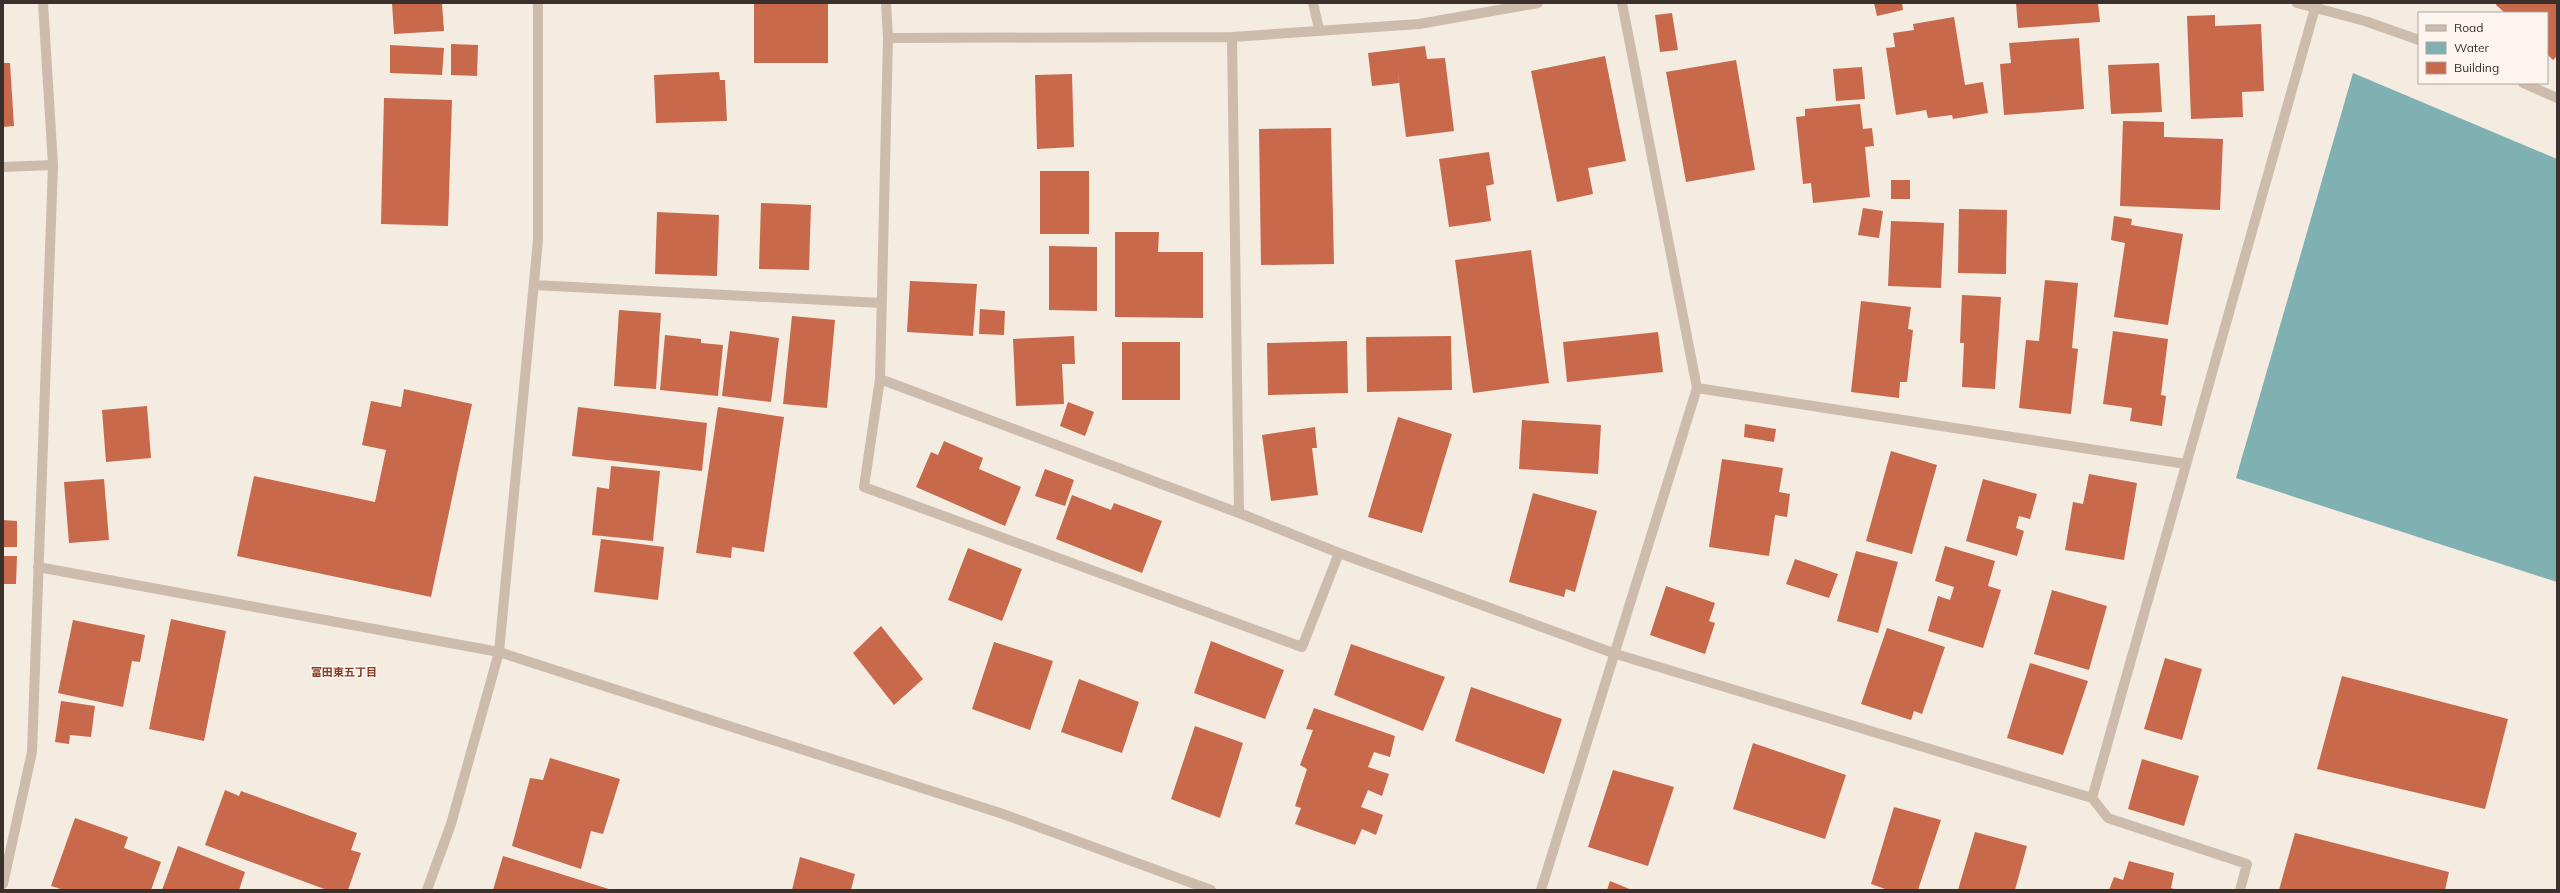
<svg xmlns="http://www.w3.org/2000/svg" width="2560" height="893" font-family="Mulish,'Noto Sans JP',sans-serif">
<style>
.water{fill:#7fb0b2}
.building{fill:#c8694b}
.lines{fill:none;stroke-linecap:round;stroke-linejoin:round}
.minor{stroke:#cdbbac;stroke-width:10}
.labels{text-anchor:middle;stroke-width:3.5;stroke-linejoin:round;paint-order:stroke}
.neighbourhood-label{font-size:11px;font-weight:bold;fill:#8c3b22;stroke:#fbf5ee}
</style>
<rect width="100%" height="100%" fill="#f4ebe1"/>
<path class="water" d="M 2353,73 L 2557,159 L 2557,582 L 2236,478 Z"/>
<path class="building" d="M 392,3 L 442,3 L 444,31 L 394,34 Z
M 754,3 L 828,3 L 828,63 L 754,63 Z
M 1874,3 L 1902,3 L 1903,10 L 1877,16 Z
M 2016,3 L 2098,3 L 2100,22 L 2018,28 Z
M 2497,3 L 2557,3 L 2557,56 L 2553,60 L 2547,54 L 2547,13 L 2505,13 L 2496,5 Z
M 1672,13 L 1678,50 L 1660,52 L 1655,15 Z
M 2215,15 L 2215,26 L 2261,24 L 2264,91 L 2242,92 L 2243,117 L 2191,119 L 2187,16 Z
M 1954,17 L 1965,85 L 1983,82 L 1988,113 L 1953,119 L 1952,115 L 1928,118 L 1926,110 L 1896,115 L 1886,48 L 1895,47 L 1893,33 L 1914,30 L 1913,24 Z
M 2079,38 L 2084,109 L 2004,115 L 2000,64 L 2011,63 L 2009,43 Z
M 451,44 L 478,45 L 477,76 L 451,75 Z
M 390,45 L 444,48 L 442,75 L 390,73 Z
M 1425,46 L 1427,59 L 1445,58 L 1454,131 L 1406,137 L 1398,73 L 1399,83 L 1372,86 L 1368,53 Z
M 1605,56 L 1626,161 L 1588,168 L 1593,194 L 1557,202 L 1531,71 Z
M 1736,60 L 1755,170 L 1686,182 L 1666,72 Z
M 3,63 L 10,63 L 14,126 L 3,127 Z
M 2159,63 L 2162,112 L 2111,114 L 2108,65 Z
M 1862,67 L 1865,99 L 1836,101 L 1833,69 Z
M 719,72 L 720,80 L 725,80 L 727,121 L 656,123 L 654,75 Z
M 1072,74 L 1074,147 L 1037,149 L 1035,75 Z
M 384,98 L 452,100 L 448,226 L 381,224 Z
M 1860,104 L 1863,129 L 1872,128 L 1874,146 L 1865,147 L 1870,197 L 1813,203 L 1811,183 L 1803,184 L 1796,117 L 1805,116 L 1805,109 Z
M 2123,121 L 2164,122 L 2164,137 L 2223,139 L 2220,210 L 2120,206 Z
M 1331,128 L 1334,264 L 1261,265 L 1259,129 Z
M 1489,152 L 1494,184 L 1486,186 L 1491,221 L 1449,227 L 1439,159 Z
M 1040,171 L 1089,171 L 1089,234 L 1040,234 Z
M 1891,180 L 1910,180 L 1910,199 L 1891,199 Z
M 761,203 L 811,205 L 809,270 L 759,269 Z
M 1863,208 L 1883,211 L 1879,238 L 1858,235 Z
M 1959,209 L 2007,210 L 2006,274 L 1958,273 Z
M 657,212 L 719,215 L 717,276 L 655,274 Z
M 2114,216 L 2132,219 L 2131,225 L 2183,234 L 2168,325 L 2114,317 L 2125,243 L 2111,240 Z
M 1891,221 L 1944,223 L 1941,288 L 1888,286 Z
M 1115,232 L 1159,232 L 1158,252 L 1203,252 L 1203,318 L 1115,317 Z
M 1049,246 L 1097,247 L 1097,311 L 1049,310 Z
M 1531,250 L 1549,383 L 1473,393 L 1455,260 Z
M 2045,280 L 2078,283 L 2072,348 L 2078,349 L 2071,414 L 2019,408 L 2026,340 L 2039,341 Z
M 910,281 L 977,284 L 973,336 L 907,332 Z
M 1962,295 L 2001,297 L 1995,389 L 1962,387 L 1964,343 L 1960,343 Z
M 1861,301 L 1911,307 L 1908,329 L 1913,330 L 1907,382 L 1900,382 L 1899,398 L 1851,392 Z
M 980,309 L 1005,311 L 1004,335 L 979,334 Z
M 619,310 L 661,313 L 656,389 L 614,386 Z
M 792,316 L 835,320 L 827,408 L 783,404 Z
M 730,331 L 779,338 L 771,402 L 722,396 Z
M 2113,331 L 2168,339 L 2161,395 L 2166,396 L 2162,426 L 2130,421 L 2132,408 L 2103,404 Z
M 1658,332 L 1663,372 L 1567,382 L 1563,342 Z
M 665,335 L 701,339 L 701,343 L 723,345 L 718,396 L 660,390 Z
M 1074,336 L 1075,364 L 1062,364 L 1064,404 L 1016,406 L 1013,339 Z
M 1451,336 L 1452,390 L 1367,392 L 1366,337 Z
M 1347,341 L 1348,393 L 1268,395 L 1267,343 Z
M 1122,342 L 1180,342 L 1180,400 L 1122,400 Z
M 404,389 L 472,404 L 431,597 L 237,556 L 254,476 L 375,502 L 386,450 L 362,445 L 371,401 L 401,407 Z
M 1068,402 L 1094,412 L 1085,436 L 1060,426 Z
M 147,406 L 151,458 L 106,462 L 102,410 Z
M 578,407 L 707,423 L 702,471 L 572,456 Z
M 718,407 L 784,417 L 764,552 L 732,547 L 731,558 L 696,553 Z
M 1398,417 L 1452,434 L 1422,533 L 1368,517 Z
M 1522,420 L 1601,425 L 1598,474 L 1519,469 Z
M 1745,424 L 1776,429 L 1774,442 L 1744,437 Z
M 1315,427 L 1317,448 L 1312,448 L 1318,495 L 1271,501 L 1262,435 Z
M 944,441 L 983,458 L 979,469 L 1021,487 L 1005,526 L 916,487 L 931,452 L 938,455 Z
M 1891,451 L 1937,465 L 1912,554 L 1866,541 Z
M 1722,459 L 1783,468 L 1779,492 L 1790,494 L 1787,517 L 1775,515 L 1769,556 L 1709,547 Z
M 611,466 L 660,471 L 653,541 L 592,535 L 597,487 L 609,489 Z
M 1045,469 L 1074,480 L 1065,506 L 1035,496 Z
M 2089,474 L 2137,483 L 2124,560 L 2065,550 L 2073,502 L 2083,504 Z
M 104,479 L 109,540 L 69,543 L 64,482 Z
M 1983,479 L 2037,494 L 2030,519 L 2019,516 L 2016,528 L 2024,531 L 2017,556 L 1966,541 Z
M 1533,493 L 1597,511 L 1575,592 L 1566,589 L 1564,597 L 1509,582 Z
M 1072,495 L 1111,510 L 1114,503 L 1162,521 L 1142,573 L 1056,539 Z
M 3,520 L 17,521 L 17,547 L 3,547 Z
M 601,539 L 664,547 L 658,600 L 594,592 Z
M 1945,546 L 1995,561 L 1988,586 L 2001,590 L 1983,648 L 1928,631 L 1938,596 L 1950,600 L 1954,587 L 1935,581 Z
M 968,548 L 1022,569 L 1002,621 L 948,600 Z
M 1856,551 L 1898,562 L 1878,633 L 1837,621 Z
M 3,556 L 17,556 L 16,584 L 3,584 Z
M 1795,559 L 1838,574 L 1829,598 L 1786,584 Z
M 1666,586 L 1715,603 L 1709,621 L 1715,623 L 1705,654 L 1650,635 Z
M 2052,590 L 2107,606 L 2089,670 L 2034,654 Z
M 171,619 L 226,631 L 204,741 L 149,729 Z
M 73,620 L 145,635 L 140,662 L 132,661 L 123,707 L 58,693 Z
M 881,626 L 923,679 L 894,705 L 853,653 Z
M 1887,628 L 1945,647 L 1922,714 L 1914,711 L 1911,720 L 1861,704 Z
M 1211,641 L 1284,670 L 1265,719 L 1194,693 Z
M 994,642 L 1053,661 L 1030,730 L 972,709 Z
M 1351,644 L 1445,677 L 1423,731 L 1334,695 Z
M 2165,658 L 2202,669 L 2182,740 L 2144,729 Z
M 2030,663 L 2088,681 L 2063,755 L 2007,738 Z
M 2342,676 L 2508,719 L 2485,809 L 2317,769 Z
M 1079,679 L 1139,702 L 1122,753 L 1061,732 Z
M 1471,687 L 1562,719 L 1544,774 L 1455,741 Z
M 61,701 L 95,706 L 91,737 L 70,735 L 69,744 L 55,742 Z
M 1314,708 L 1395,736 L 1390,757 L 1374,752 L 1368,767 L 1389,774 L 1382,796 L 1368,790 L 1361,807 L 1383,815 L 1376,835 L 1362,829 L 1355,845 L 1295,824 L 1301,808 L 1295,806 L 1307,769 L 1300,765 L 1313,730 L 1306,729 Z
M 1195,726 L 1243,743 L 1220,818 L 1171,799 Z
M 1753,743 L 1846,775 L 1825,839 L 1733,809 Z
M 550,758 L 620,779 L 603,834 L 591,831 L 581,869 L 512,846 L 530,778 L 543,780 Z
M 2142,759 L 2199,776 L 2184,826 L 2128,809 Z
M 1613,770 L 1674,787 L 1648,866 L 1588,847 Z
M 225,790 L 239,796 L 241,791 L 357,833 L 351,850 L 361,853 L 348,890 L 327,890 L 205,845 Z
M 1894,807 L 1941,820 L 1918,890 L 1888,890 L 1871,884 Z
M 75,818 L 128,837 L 124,848 L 161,862 L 151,890 L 64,890 L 51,886 Z
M 1975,832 L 2027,846 L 2015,890 L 1958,890 Z
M 2295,833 L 2449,872 L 2445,890 L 2279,890 Z
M 178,846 L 245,872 L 239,890 L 162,890 Z
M 503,856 L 612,890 L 493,890 Z
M 800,857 L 855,874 L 851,890 L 792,890 Z
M 2129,861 L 2174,873 L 2171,888 L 2177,890 L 2109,890 L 2114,877 L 2123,880 Z
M 1610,881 L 1632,890 L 1607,890 Z"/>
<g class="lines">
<path class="minor" d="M 886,3 L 888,38 L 880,379 L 864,487 L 1302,647 L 1339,553
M 1313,3 L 1319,29
M 2297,3 L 2365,21 L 2419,40
M 1232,37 L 1239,513
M 888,38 L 1232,37 L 1419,24 L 1538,3
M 2523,83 L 2557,98
M 3,167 L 53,165
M 534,285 L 881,303
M 880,379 L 1239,513 L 1339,553 L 1616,654 L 2092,798 L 2108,818 L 2247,864 L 2240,890
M 1697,388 L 2186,464
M 38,567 L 499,652 L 1003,814 L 1211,890
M 2092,798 L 2315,8
M 3,884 L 32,752 L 53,165 L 43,3
M 427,890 L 451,824 L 499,652 L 538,240 L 538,3
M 1541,890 L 1697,388 L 1622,3"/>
</g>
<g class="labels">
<g class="neighbourhood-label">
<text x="344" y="676">富田東五丁目</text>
</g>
</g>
<rect width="2560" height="893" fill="none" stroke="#3b302b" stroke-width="8"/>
<rect x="2418" y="12" width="130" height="72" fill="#fbf5ee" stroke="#aea6a0"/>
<rect x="2426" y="25" width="20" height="6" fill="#cdbbac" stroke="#aea6a0"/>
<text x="2454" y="32" font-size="12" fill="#3b302b">Road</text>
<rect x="2426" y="42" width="20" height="12" fill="#7fb0b2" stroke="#aea6a0"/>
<text x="2454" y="52" font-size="12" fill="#3b302b">Water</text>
<rect x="2426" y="62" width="20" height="12" fill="#c8694b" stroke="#aea6a0"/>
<text x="2454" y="72" font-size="12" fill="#3b302b">Building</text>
</svg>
